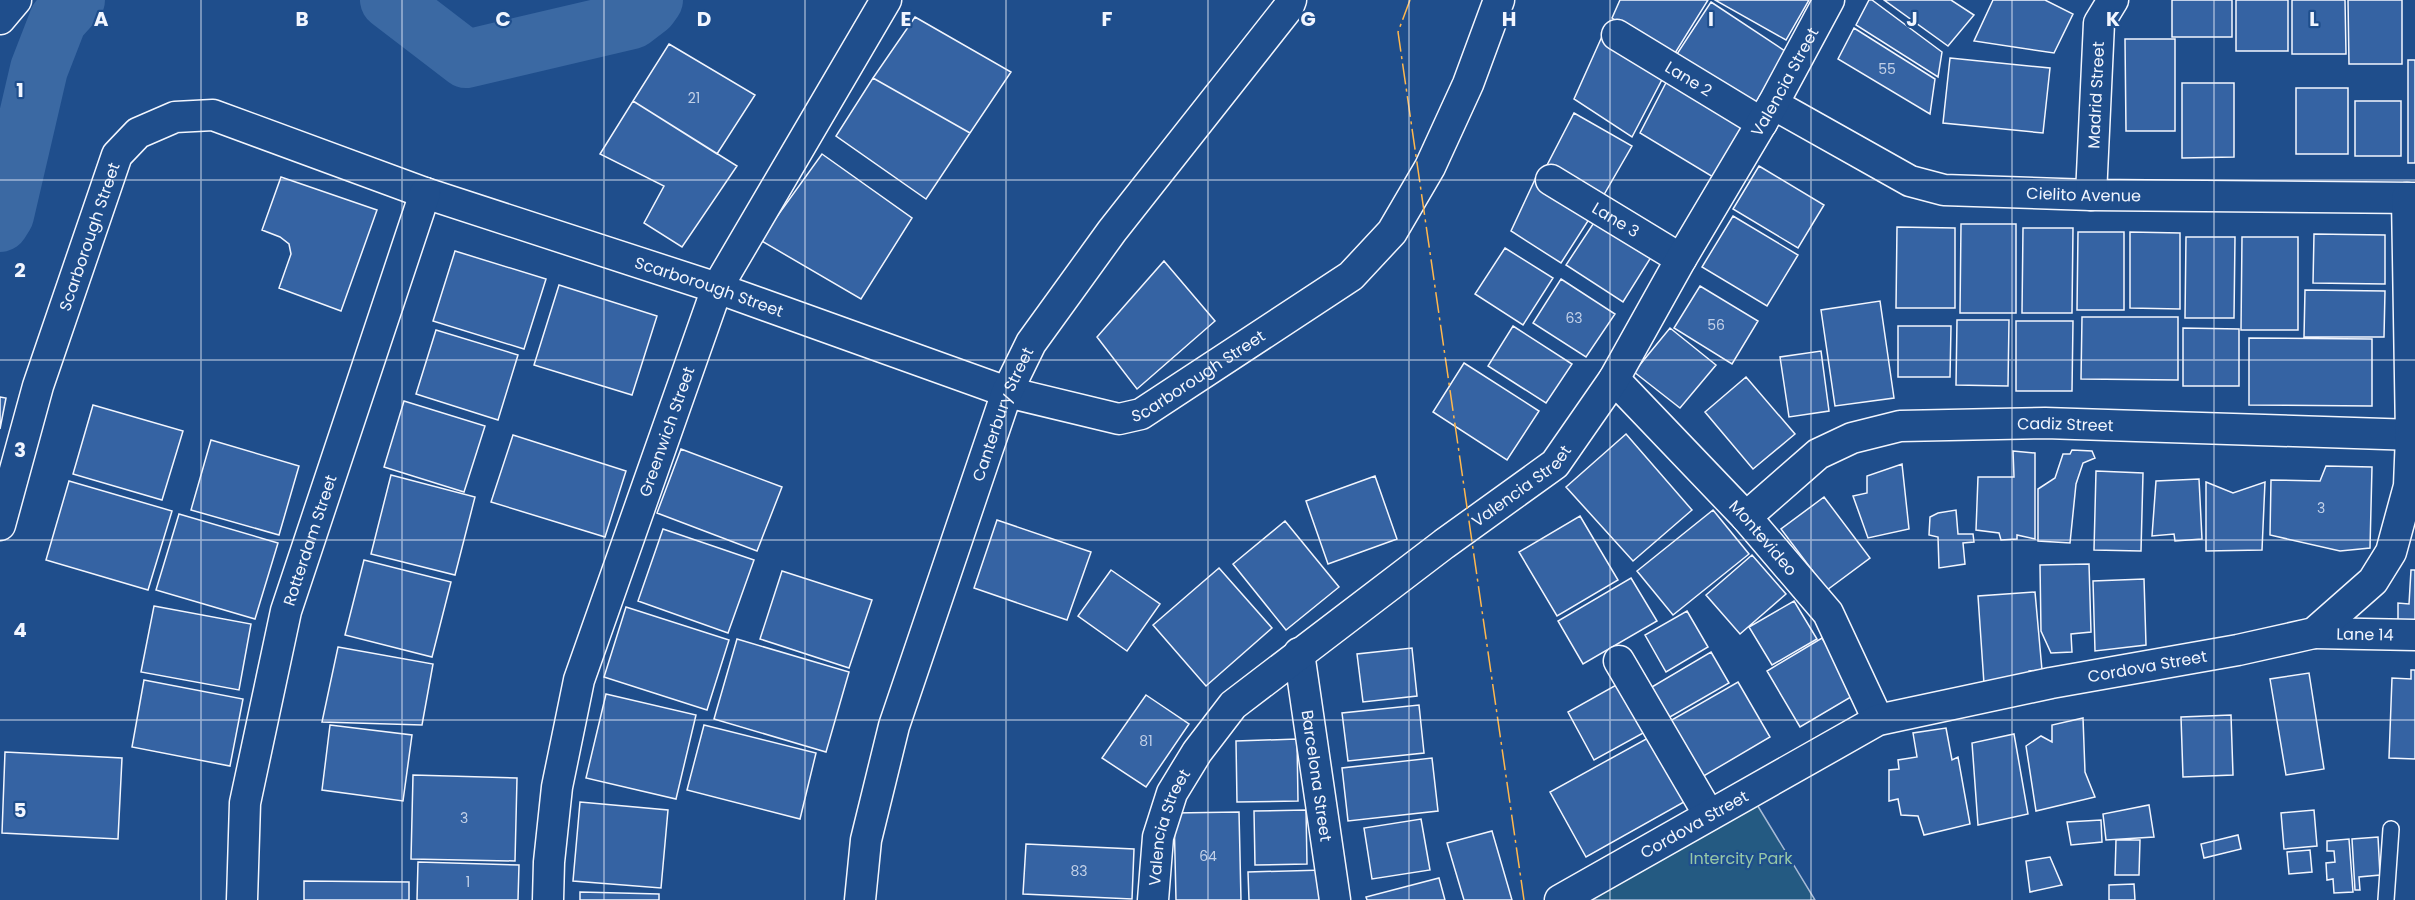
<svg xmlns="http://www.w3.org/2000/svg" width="2415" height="900" font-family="Poppins,sans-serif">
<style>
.green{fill:#245a82;stroke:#a8bbd7;stroke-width:1.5}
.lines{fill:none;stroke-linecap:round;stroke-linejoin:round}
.river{stroke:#3b69a3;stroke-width:58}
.building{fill:#3563a3;stroke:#f2f6ff;stroke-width:1.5}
.lane-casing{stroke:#f2f6ff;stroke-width:18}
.street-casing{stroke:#f2f6ff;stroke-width:33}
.lane{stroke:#1f4e8c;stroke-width:15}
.street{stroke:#1f4e8c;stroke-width:30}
.power{stroke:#ffb74d;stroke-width:1.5;stroke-dasharray:21 4.5 3 4.5;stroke-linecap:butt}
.grid{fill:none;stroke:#f2f6ff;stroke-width:1.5;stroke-opacity:0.55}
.labels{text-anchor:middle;stroke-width:4.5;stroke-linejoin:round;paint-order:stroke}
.number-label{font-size:14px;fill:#c3d1e8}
.street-label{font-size:16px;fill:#f2f6ff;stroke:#1f4e8c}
.park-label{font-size:16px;fill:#97c8a6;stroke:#1f4e8c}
.grid-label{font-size:20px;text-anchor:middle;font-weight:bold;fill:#f2f6ff;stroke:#1f4e8c;stroke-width:4.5;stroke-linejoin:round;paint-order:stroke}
</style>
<rect width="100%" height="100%" fill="#1f4e8c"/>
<path class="green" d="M 1756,803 L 1815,900 L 1575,900 Z"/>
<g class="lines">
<path class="river" d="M 389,0 L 466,59 L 632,20 L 649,7 L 654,0
M 0,223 L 5,215 L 39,69 L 58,20 L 76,0"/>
</g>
<path class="building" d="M 1620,0 L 1708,0 L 1672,58 L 1612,18 Z
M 1715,0 L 1809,0 L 1786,40 Z
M 1869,0 L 1872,0 L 1942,52 L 1938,77 L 1856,25 Z
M 1884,0 L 1951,0 L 1974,15 L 1948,46 Z
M 1993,0 L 2045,0 L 2073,14 L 2054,53 L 1974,41 Z
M 2172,0 L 2232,0 L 2232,37 L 2172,37 Z
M 2236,0 L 2288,0 L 2288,51 L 2236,51 Z
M 2292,0 L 2345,0 L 2346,54 L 2292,54 Z
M 2348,0 L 2402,0 L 2402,64 L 2349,64 Z
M 1711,2 L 1791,55 L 1752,111 L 1673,60 Z
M 915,17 L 1011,72 L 970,133 L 873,78 Z
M 1854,28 L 1935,79 L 1930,114 L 1838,59 Z
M 1604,32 L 1666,72 L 1632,137 L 1574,99 Z
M 2125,39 L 2175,39 L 2175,131 L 2126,131 Z
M 669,44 L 755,95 L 717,154 L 633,101 Z
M 1950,58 L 2050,68 L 2043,133 L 1943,123 Z
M 2408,60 L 2415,60 L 2415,163 L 2408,163 Z
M 1671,73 L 1748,121 L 1713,177 L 1640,133 Z
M 873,78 L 970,133 L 926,199 L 836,136 Z
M 2182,83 L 2234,83 L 2234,157 L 2182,158 Z
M 2296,88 L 2348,88 L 2348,154 L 2296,154 Z
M 633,101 L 737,166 L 682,247 L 644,223 L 664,186 L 600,154 Z
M 2355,101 L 2401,101 L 2401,156 L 2355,156 Z
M 1574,113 L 1632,146 L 1598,205 L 1544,171 Z
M 822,154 L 912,218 L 861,299 L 760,240 Z
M 1759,166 L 1824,205 L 1798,248 L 1733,209 Z
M 1538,173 L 1595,210 L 1561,263 L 1511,231 Z
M 281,177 L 377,210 L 341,311 L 279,288 L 291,254 L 289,244 L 280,237 L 262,230 Z
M 1601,212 L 1658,246 L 1623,302 L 1566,265 Z
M 1733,216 L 1798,255 L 1767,306 L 1702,267 Z
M 1961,224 L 2016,224 L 2016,313 L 1960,313 Z
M 1897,227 L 1955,228 L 1955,308 L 1896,308 Z
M 2023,228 L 2073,228 L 2072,313 L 2022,313 Z
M 2078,232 L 2124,232 L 2124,310 L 2077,310 Z
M 2130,232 L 2180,233 L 2180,309 L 2130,308 Z
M 2314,234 L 2385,235 L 2385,284 L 2313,283 Z
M 2186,237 L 2235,237 L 2234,318 L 2185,318 Z
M 2242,237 L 2298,237 L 2298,330 L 2241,330 Z
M 1505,248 L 1553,278 L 1523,325 L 1475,294 Z
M 455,251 L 546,279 L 524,349 L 433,321 Z
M 1164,261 L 1215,321 L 1137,389 L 1097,337 Z
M 1561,279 L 1615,314 L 1586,357 L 1533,323 Z
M 559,285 L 657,316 L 632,395 L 534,365 Z
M 1700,286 L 1758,321 L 1732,364 L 1674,328 Z
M 2305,290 L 2385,291 L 2384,337 L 2304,337 Z
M 1880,301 L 1894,398 L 1835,406 L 1821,310 Z
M 2082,317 L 2178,317 L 2178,380 L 2081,379 Z
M 1957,320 L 2009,320 L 2008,386 L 1956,385 Z
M 2016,321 L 2073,321 L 2072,391 L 2016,391 Z
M 1513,326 L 1572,364 L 1546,403 L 1488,366 Z
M 1898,326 L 1951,326 L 1950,377 L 1898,377 Z
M 1670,328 L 1716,365 L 1680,408 L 1634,372 Z
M 2183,328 L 2239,329 L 2239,386 L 2183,386 Z
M 436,330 L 518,355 L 498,420 L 416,394 Z
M 2249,338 L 2372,339 L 2372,406 L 2249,405 Z
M 1821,351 L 1829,411 L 1789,417 L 1780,357 Z
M 1464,363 L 1539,411 L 1507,460 L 1433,412 Z
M 1746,377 L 1795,434 L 1753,469 L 1705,412 Z
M 0,397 L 6,398 L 0,429 Z
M 404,401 L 485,426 L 464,492 L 384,467 Z
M 93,405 L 183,431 L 162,500 L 73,474 Z
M 1626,434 L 1692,510 L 1633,561 L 1566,487 Z
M 513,435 L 626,471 L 605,537 L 491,502 Z
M 211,440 L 299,466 L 279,535 L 191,510 Z
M 681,449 L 782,487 L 757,551 L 657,513 Z
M 2072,450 L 2092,451 L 2095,458 L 2083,463 L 2076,484 L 2070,543 L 2038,541 L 2038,489 L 2055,478 L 2063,454 L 2070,454 Z
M 2013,451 L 2035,453 L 2035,539 L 2017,535 L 2017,539 L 2001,540 L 1999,533 L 1976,530 L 1978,477 L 2014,477 Z
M 1902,464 L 1909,529 L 1868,538 L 1853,496 L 1867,493 L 1867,476 Z
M 2326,466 L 2372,467 L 2370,548 L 2340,551 L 2270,535 L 2271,480 L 2320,481 Z
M 2096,471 L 2143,473 L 2141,551 L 2094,550 Z
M 391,475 L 475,497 L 455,575 L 371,554 Z
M 1375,476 L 1397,539 L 1328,564 L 1306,501 Z
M 2199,479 L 2202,539 L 2175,541 L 2174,534 L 2152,536 L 2156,481 Z
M 69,481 L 172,511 L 148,590 L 46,560 Z
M 2206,482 L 2233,493 L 2265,482 L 2262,550 L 2206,551 Z
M 1824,497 L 1870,558 L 1827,590 L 1781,529 Z
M 1713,510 L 1749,554 L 1673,615 L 1637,571 Z
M 1956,510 L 1958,534 L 1973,534 L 1974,542 L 1963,543 L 1965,564 L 1939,568 L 1938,537 L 1929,535 L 1930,517 L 1938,513 Z
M 179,514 L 278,543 L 255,619 L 156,590 Z
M 1580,516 L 1618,580 L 1557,616 L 1519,552 Z
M 997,520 L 1091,552 L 1067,620 L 974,588 Z
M 1285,521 L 1339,587 L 1286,630 L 1233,564 Z
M 663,529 L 754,560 L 728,633 L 638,601 Z
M 1752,555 L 1786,594 L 1740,634 L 1706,595 Z
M 364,560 L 451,582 L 432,657 L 345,635 Z
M 2089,564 L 2091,632 L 2071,634 L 2072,652 L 2051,653 L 2041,631 L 2040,565 Z
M 1219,568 L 1272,628 L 1206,686 L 1153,625 Z
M 1111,570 L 1160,604 L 1127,651 L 1078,616 Z
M 2411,570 L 2415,570 L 2415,623 L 2398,623 L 2398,603 L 2409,604 Z
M 782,571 L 872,600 L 849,668 L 760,639 Z
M 1631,578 L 1657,621 L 1583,664 L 1558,621 Z
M 2144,579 L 2146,645 L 2095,651 L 2093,581 Z
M 2035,592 L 2042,670 L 2029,671 L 2028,683 L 1984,684 L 1978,596 Z
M 1794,601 L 1817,639 L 1772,665 L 1749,627 Z
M 154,606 L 251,624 L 239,690 L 141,672 Z
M 626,607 L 729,640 L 707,710 L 604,677 Z
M 1687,611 L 1708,647 L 1666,672 L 1645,635 Z
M 1822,638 L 1856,694 L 1800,727 L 1767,671 Z
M 737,639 L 849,672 L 826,752 L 714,719 Z
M 338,647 L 433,664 L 422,725 L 322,722 Z
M 1412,648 L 1417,696 L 1363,702 L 1357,654 Z
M 1711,652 L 1729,683 L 1663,721 L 1645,691 Z
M 2411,670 L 2415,670 L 2415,759 L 2389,758 L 2392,678 L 2411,679 Z
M 2309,673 L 2324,769 L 2286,775 L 2270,679 Z
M 144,680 L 243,699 L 230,766 L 132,747 Z
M 1738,682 L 1770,737 L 1702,777 L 1670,721 Z
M 1618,684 L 1645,732 L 1594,760 L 1568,712 Z
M 606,694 L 696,715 L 676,799 L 586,778 Z
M 1146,695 L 1189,724 L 1146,787 L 1102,758 Z
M 1419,705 L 1424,753 L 1348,761 L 1342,713 Z
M 2231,715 L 2233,775 L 2183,777 L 2181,717 Z
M 2083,718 L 2085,772 L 2095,797 L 2036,811 L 2026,746 L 2041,736 L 2052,742 L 2052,725 Z
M 330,725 L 412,735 L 403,801 L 322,790 Z
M 704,725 L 816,753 L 800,819 L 687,790 Z
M 1946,728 L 1952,760 L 1958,757 L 1970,824 L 1924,835 L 1918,816 L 1901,815 L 1898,799 L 1889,801 L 1889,770 L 1899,769 L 1898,760 L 1917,757 L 1913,733 Z
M 2014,734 L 2028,814 L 1978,825 L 1972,743 Z
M 1648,738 L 1684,802 L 1586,857 L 1550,792 Z
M 1297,739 L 1298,801 L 1237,802 L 1236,741 Z
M 5,752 L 122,758 L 118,839 L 2,833 Z
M 1432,758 L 1438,811 L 1348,821 L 1342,768 Z
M 413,775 L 517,778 L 515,861 L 411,859 Z
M 580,802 L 668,810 L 661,888 L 573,881 Z
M 2149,805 L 2154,837 L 2106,840 L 2103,814 Z
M 1306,810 L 1307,864 L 1255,865 L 1254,811 Z
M 2314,810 L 2317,846 L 2284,849 L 2281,813 Z
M 1239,812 L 1241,900 L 1176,900 L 1174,813 Z
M 1421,819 L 1430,870 L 1372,879 L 1364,828 Z
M 2101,820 L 2102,842 L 2071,845 L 2067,822 Z
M 1492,831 L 1512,900 L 1464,900 L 1447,843 Z
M 2238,835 L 2241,849 L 2204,858 L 2201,844 Z
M 2378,837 L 2380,875 L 2359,877 L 2360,890 L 2355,890 L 2352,839 Z
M 2349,839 L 2353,892 L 2334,893 L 2333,879 L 2327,880 L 2326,863 L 2335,862 L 2334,851 L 2327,851 L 2327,841 Z
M 2116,840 L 2140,840 L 2139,875 L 2115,875 Z
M 1026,844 L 1134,849 L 1132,899 L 1023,894 Z
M 2310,850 L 2312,872 L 2289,874 L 2287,852 Z
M 2050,857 L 2062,885 L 2030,892 L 2026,861 Z
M 418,862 L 519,865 L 518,900 L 417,900 Z
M 1323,870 L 1324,900 L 1249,900 L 1248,872 Z
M 1439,878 L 1445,900 L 1367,900 L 1366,897 Z
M 304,881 L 409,882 L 409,900 L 304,900 Z
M 2134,884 L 2135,900 L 2109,900 L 2109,885 Z
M 580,892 L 659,894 L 659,900 L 580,900 Z"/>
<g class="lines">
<defs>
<path id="lane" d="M 2386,900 L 2391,829"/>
<g id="street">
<path d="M 0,19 L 16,0"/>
<path id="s1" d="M 1617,35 L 1762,123"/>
<path id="s2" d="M 1773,104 L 1910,181 L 1944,190 L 2091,195 L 2415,198"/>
<path id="s3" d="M 1551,180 L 1681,259"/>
<path id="s4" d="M 2091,195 L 2099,23 L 2113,0"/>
<path id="s5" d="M 1614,379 L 1746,517 L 1828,613 L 1878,720"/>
<path id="s6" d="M 1746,517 L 1818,454 L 1852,438 L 1900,426 L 2045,423 L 2415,435"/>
<path id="s7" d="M 0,525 L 38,386 L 117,155 L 138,133 L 175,117 L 213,115 L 425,193 L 717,288 L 1007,392 L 1119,419 L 1141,414 L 1351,276 L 1392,232 L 1430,167 L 1468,84 L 1499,0"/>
<path id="s8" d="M 2314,633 L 2415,635"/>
<path id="s9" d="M 1299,653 L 1335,900"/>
<path d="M 1619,661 L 1709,815"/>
<path id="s10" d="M 242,900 L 245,803 L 286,611 L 425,193"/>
<path id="s11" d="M 548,900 L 549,862 L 557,787 L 579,680 L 717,288 L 886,0"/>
<path id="s12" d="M 860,900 L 866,840 L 894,726 L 1007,392 L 1031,343 L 1112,231 L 1288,8 L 1291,0"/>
<path id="s13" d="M 1153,900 L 1158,837 L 1172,793 L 1197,752 L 1233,705 L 1444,544 L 1555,464 L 1614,379 L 1681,259 L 1773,104 L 1829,0"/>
<path id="s14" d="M 1560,900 L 1878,720 L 2051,683 L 2238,650 L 2314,633 L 2373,581 L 2391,552 L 2409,486 L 2411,435 L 2407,198"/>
</g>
</defs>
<use href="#lane" class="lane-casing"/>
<use href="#street" class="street-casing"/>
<use href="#lane" class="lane"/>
<use href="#street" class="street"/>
<path class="power" d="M 1410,0 L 1398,32 L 1524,900"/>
</g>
<path class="grid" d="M 201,0 L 201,900M 402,0 L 402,900M 604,0 L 604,900M 805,0 L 805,900M 1006,0 L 1006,900M 1208,0 L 1208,900M 1409,0 L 1409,900M 1610,0 L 1610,900M 1811,0 L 1811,900M 2012,0 L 2012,900M 2214,0 L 2214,900M 0,180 L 2415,180M 0,360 L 2415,360M 0,540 L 2415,540M 0,720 L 2415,720"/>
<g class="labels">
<g class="number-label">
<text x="1887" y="74">55</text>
<text x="694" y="103">21</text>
<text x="1574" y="323">63</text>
<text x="1716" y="330">56</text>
<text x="2321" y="513">3</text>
<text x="1146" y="746">81</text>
<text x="464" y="823">3</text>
<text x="1208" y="861">64</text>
<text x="1079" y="876">83</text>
<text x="468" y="887">1</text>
</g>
<g class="street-label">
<text dy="6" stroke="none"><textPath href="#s1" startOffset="84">Lane 2</textPath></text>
<text dy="6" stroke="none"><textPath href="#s13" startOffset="1065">Valencia Street</textPath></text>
<text dy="6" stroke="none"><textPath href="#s4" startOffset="100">Madrid Street</textPath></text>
<text dy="6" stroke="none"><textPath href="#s2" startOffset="332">Cielito Avenue</textPath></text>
<text dy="6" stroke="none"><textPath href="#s3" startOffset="76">Lane 3</textPath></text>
<text dy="6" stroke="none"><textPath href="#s7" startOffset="302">Scarborough Street</textPath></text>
<text dy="6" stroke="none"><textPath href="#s7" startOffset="1022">Scarborough Street</textPath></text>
<text dy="6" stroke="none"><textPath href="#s7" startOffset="1544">Scarborough Street</textPath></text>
<text dy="6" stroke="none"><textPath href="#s12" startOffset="508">Canterbury Street</textPath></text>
<text dy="6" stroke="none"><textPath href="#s6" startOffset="348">Cadiz Street</textPath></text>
<text dy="6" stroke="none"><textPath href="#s11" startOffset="486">Greenwich Street</textPath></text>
<text dy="6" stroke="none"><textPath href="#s13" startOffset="579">Valencia Street</textPath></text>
<text dy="6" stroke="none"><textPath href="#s5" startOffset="218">Montevideo</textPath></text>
<text dy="6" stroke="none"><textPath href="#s10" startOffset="368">Rotterdam Street</textPath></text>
<text dy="6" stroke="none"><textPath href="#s8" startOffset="51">Lane 14</textPath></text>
<text dy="6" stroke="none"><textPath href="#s14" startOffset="640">Cordova Street</textPath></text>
<text dy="6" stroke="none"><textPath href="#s9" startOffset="124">Barcelona Street</textPath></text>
<text dy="6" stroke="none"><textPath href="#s14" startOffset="154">Cordova Street</textPath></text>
<text dy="6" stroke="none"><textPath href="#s13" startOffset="75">Valencia Street</textPath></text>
</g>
<g class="park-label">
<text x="1741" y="864">Intercity Park</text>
</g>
</g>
<g class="grid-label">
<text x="101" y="26">A</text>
<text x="302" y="26">B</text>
<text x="503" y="26">C</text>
<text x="704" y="26">D</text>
<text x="906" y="26">E</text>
<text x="1107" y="26">F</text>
<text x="1308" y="26">G</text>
<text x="1509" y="26">H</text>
<text x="1711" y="26">I</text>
<text x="1912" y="26">J</text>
<text x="2113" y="26">K</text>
<text x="2314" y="26">L</text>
<text x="20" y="97">1</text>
<text x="20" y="277">2</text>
<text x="20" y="457">3</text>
<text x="20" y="637">4</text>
<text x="20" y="817">5</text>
</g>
</svg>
